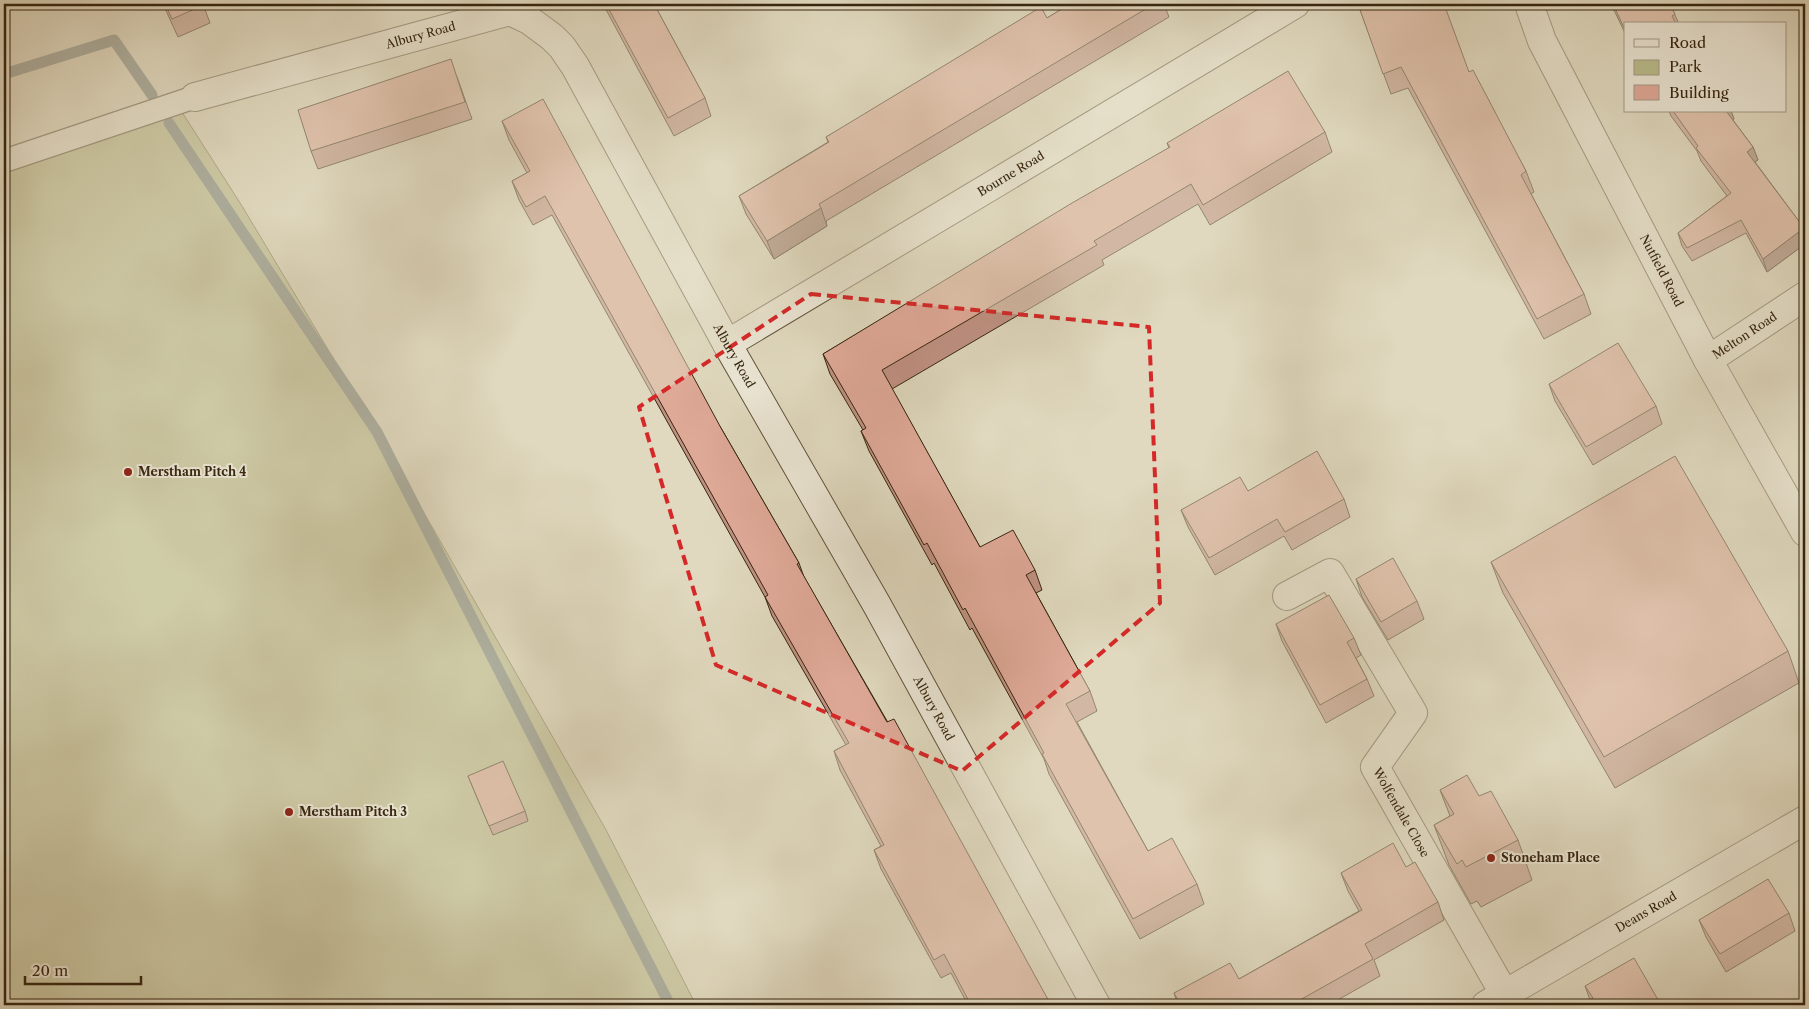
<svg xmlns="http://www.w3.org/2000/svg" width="1809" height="1009" font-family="'Libre Caslon Text',serif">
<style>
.green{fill:#babd8d;stroke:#78724e}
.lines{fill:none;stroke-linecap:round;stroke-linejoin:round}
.stream{stroke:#717d78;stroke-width:11}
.service-casing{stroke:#60533c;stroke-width:25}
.minor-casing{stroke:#60533c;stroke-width:30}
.tertiary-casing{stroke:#60533c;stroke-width:30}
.service{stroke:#ebe6d5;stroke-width:22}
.minor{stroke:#ebe6d5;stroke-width:28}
.tertiary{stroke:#ebe6d5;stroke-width:28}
.wall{fill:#c09183;stroke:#362610}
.shaded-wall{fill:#9c766a;stroke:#362610}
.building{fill:#dfa998;stroke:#362610}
.marked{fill:none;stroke:#d62828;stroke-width:4;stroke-dasharray:10 6;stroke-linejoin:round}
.poi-dot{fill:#8f2418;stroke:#ebe6d5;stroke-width:2}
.labels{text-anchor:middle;stroke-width:4;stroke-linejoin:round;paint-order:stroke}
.street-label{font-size:12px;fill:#362610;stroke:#ebe6d5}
.poi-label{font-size:12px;font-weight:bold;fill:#362610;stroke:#ebe6d5;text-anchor:start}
</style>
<rect width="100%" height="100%" fill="#e0d9bf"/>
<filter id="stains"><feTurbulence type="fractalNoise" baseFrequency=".004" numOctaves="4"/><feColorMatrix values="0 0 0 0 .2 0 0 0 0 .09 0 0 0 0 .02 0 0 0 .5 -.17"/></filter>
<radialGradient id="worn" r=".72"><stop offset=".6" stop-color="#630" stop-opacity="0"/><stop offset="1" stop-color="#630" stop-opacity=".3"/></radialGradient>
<path class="green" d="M 180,109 L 242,206 L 378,433 L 605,828 L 696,1005 L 4,1005 L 4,169 Z"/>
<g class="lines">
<path class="stream" d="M 4,74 L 114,40 L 152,95
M 169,123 L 377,432 L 670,1005"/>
<defs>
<path id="service" d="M 4,161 L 195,97"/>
<g id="minor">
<path id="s1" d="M 195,97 L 510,11 L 529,20 L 552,37 L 562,47 L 575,66 L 727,344 L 877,605 L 1096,1005"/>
<path id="s2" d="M 727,344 L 1295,4"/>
<path id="s3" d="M 1708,360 L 1805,296"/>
<path id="s4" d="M 1287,596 L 1330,573 L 1413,713 L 1375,767 L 1505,995"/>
<path id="s5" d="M 1486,1005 L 1805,820"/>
</g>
<g id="tertiary">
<path id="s6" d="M 1529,4 L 1542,41 L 1708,360 L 1805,532"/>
</g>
</defs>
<use href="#service" class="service-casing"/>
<use href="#minor" class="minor-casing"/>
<use href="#tertiary" class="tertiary-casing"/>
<use href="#service" class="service"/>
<use href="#minor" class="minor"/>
<use href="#tertiary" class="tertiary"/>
</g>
<path class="wall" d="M 163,4 L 203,4 L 210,23 L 178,37 Z
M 603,4 L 654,4 L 705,98 L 711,116 L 674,136 Z
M 1070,4 L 1164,4 L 1169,17 L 826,221 L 827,226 L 774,259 L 746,214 L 739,196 L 828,142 L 826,137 L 1047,18 Z
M 1611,4 L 1670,4 L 1679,24 L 1625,24 L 1625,33 Z
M 1359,7 L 1469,72 L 1526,171 L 1534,192 L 1531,194 L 1584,294 L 1591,314 L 1544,339 L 1408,88 L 1391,94 Z
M 457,77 L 472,119 L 318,169 L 311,151 Z
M 1669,111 L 1731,111 L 1734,119 L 1733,120 L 1753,147 L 1758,160 L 1755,162 L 1804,228 L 1805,232 L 1805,244 L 1767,272 L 1746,233 L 1692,261 L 1682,246 L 1678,233 L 1727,196 L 1701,161 L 1697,151 L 1671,116 Z
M 502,121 L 721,428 L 799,563 L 804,577 L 1051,1005 L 968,1005 L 951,973 L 941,978 L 881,869 L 874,850 L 881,846 L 840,770 L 834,751 L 846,745 L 772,616 L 765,597 L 552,215 L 533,225 L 519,200 L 512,181 L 527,173 L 509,140 Z
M 1325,132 L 1332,152 L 1210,225 L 1198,204 L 1102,260 L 1104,265 L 892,389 L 980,547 L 1035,570 L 1042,590 L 1036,593 L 1090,691 L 1097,711 L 1077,722 L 1148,851 L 1197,884 L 1204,904 L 1140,939 L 1049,774 L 1044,759 L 972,628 L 970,630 L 934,563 L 932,565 L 869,451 L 861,431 L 863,430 L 830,374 L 823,354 L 1169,148 L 1167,143 Z
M 1549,384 L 1656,406 L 1662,424 L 1593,465 L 1555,401 Z
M 1248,491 L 1344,499 L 1350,517 L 1292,550 L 1284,536 L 1215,575 L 1188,527 L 1181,510 Z
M 1491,562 L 1788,651 L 1799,683 L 1615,788 L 1503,593 Z
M 1356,579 L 1417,601 L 1424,619 L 1388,640 L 1362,597 Z
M 1276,624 L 1354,638 L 1361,655 L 1356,658 L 1367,679 L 1374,696 L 1326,723 L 1282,641 Z
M 468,776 L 525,811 L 528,821 L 493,835 Z
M 1440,790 L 1479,796 L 1518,840 L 1532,880 L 1481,907 L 1477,901 L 1471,904 L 1449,865 L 1434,825 L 1450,816 Z
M 1406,867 L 1438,902 L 1444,920 L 1374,960 L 1380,976 L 1329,1005 L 1178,1005 L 1174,993 L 1239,979 L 1359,911 L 1348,891 L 1341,873 Z
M 1789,913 L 1795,931 L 1726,972 L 1706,937 L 1699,920 Z
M 1585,986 L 1661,1005 L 1590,1000 Z"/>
<path class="shaded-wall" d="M 1725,111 L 1731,111 L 1734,119 L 1729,123 Z
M 1753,147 L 1758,160 L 1752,164 L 1747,152 Z
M 821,208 L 827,226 L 774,259 L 767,241 Z
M 1804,228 L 1805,232 L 1805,244 L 1767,272 L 1763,259 Z"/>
<path class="building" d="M 165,4 L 203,4 L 204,5 L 172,19 Z
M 606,4 L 654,4 L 705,98 L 668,118 Z
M 1070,4 L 1154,4 L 819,204 L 821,208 L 767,241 L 739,196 L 829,142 L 826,137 L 1041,7 L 1047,18 Z
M 1370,4 L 1444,4 L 1469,72 L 1473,70 L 1526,171 L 1521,175 L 1584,294 L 1537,319 L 1401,67 L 1383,74 L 1359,7 Z
M 1613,4 L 1670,4 L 1675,14 L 1672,16 L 1676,24 L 1625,24 L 1625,30 Z
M 451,59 L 465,102 L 311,151 L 298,110 Z
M 1288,71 L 1325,132 L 1203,205 L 1191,184 L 1094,241 L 1097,245 L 882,370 L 980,547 L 1013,530 L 1035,570 L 1026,575 L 1090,691 L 1066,704 L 1148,851 L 1172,838 L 1197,884 L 1133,919 L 1042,754 L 1044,753 L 965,608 L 963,610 L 927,543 L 924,545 L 861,431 L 866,428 L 823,354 L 1072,203 L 1170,147 L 1167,143 Z
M 543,99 L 721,428 L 799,563 L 797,564 L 887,722 L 894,719 L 1051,1005 L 971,1005 L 944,954 L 934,960 L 874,850 L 884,845 L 834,751 L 849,743 L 765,597 L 768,595 L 545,196 L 526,207 L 512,181 L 530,171 L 502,121 Z
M 1673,111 L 1726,111 L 1753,147 L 1747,152 L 1804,228 L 1763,259 L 1741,220 L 1687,248 L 1678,233 L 1731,193 L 1696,148 L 1698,146 Z
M 1618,343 L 1656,406 L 1586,447 L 1549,384 Z
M 1317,451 L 1344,499 L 1285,532 L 1277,519 L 1209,558 L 1181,510 L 1240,477 L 1248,491 Z
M 1675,456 L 1788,651 L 1604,757 L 1491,562 Z
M 1393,558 L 1417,601 L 1381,622 L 1356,579 Z
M 1329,595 L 1354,638 L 1347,642 L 1367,679 L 1320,705 L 1276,624 Z
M 503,761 L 525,811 L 489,826 L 468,776 Z
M 1467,775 L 1479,796 L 1491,791 L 1518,840 L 1466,867 L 1462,860 L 1457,864 L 1434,825 L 1454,814 L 1440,790 Z
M 1393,843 L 1406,867 L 1415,862 L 1438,902 L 1365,944 L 1373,959 L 1291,1005 L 1181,1005 L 1174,993 L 1230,963 L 1239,979 L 1362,910 L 1341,873 Z
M 1768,879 L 1789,913 L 1720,954 L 1699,920 Z
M 1634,958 L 1661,1005 L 1581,1005 L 1593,998 L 1585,986 Z"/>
<path d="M0 0H1809V1009H0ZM 811,294 L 1149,327 L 1160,603 L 962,771 L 716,665 L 639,407 Z" fill="#e0d9bf" fill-opacity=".55" fill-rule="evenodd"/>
<path class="marked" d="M 811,294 L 1149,327 L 1160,603 L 962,771 L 716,665 L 639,407 Z"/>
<g class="poi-dot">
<circle cx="128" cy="472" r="5"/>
<circle cx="289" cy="812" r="5"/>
<circle cx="1491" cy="858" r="5"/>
</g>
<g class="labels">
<g class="street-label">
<text dy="4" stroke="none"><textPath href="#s1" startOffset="234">Albury Road</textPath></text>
<text dy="4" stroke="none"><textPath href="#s2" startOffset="331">Bourne Road</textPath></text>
<text dy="4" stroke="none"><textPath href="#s6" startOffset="298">Nutfield Road</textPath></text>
<text dy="4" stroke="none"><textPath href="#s3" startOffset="44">Melton Road</textPath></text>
<text dy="4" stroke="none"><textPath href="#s1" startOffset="744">Albury Road</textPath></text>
<text dy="4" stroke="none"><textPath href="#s1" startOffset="1149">Albury Road</textPath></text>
<text dy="4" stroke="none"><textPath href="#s4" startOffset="330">Wolfendale Close</textPath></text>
<text dy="4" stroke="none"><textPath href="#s5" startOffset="185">Deans Road</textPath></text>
</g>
<g class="poi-label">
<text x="138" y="476">Merstham Pitch 4</text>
<text x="299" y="816">Merstham Pitch 3</text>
<text x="1501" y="862">Stoneham Place</text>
</g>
</g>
<rect width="1809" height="1009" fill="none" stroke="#e0d9bf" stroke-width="20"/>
<rect x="5" y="5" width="1799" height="999" fill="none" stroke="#362610" stroke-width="2.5"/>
<rect x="10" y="10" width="1789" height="989" fill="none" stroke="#362610"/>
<rect x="1624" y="22" width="162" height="90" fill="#ebe6d5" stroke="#a39986"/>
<rect x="1634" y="39" width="25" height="8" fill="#ebe6d5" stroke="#a39986"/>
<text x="1669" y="48" font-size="15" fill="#362610">Road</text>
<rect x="1634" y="60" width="25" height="15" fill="#babd8d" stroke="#a39986"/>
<text x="1669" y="72" font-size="15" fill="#362610">Park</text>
<rect x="1634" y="85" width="25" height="15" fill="#dfa998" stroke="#a39986"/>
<text x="1669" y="98" font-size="15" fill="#362610">Building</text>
<path d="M25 976v8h116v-8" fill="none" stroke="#362610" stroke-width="2.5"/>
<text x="32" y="976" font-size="15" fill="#362610" stroke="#ebe6d5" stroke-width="4" paint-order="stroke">20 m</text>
<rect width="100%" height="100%" filter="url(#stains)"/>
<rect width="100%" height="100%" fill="url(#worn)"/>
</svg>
